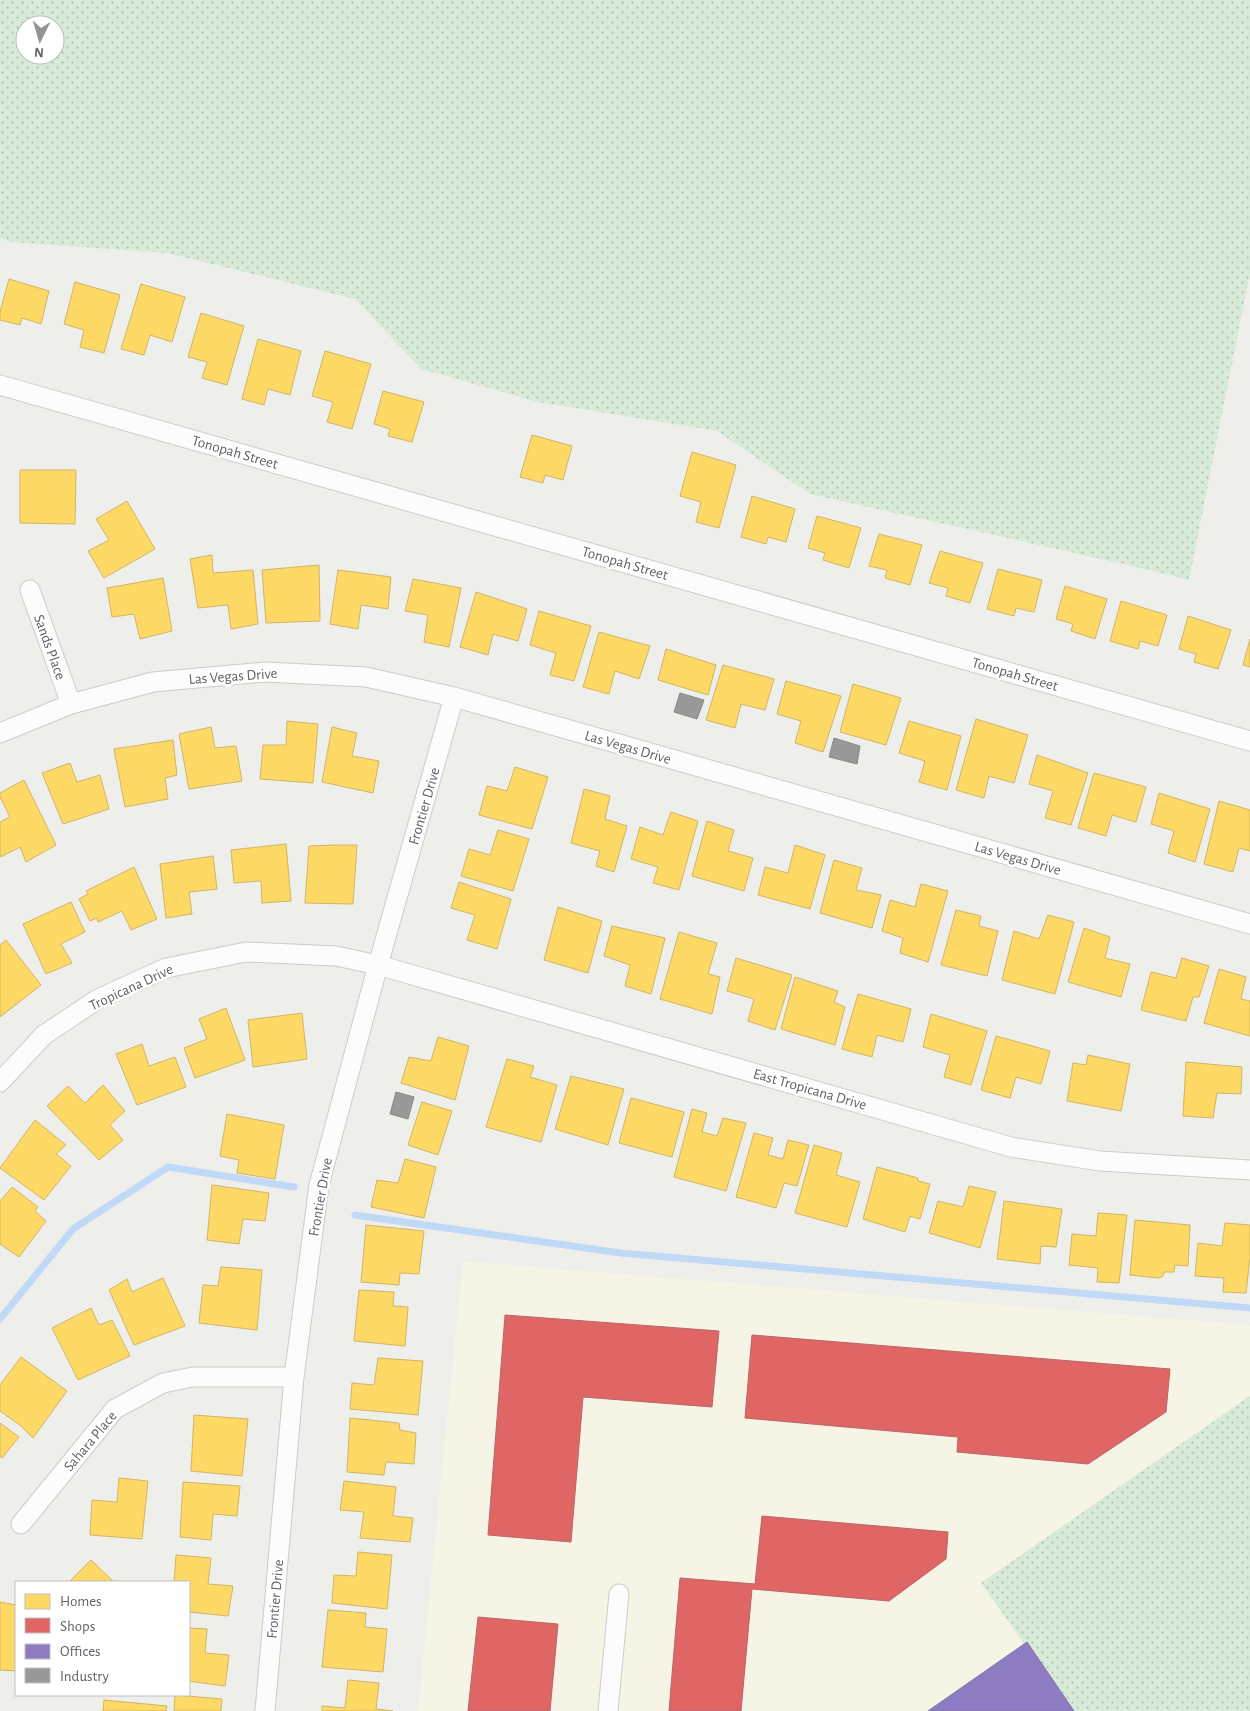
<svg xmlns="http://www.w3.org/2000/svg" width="1250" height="1711" font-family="'Alegreya Sans',sans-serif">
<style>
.commercial{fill:#f6f4e4}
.grass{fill:url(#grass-dots);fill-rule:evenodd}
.homes{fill:#ffd966;stroke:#cfb566}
.shops{fill:#e06666;stroke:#b96566}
.offices{fill:#8e7cc3;stroke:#8074a7}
.industry{fill:#999;stroke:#88888a}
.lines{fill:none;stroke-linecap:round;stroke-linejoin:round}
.stream{stroke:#c0d9f6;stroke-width:7}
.street-casing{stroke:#cbcccb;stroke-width:21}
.street{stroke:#fcfcfc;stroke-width:19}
.labels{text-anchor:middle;stroke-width:5;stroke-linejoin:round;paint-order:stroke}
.street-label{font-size:15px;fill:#5f6267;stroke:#fff}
</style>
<defs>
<pattern id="grass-dots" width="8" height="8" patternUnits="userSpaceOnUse" patternTransform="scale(1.25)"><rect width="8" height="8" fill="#d8ead8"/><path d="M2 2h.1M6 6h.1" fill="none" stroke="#b2c1b3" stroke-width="1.8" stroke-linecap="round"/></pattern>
</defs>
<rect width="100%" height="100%" fill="#eeeeea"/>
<path class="commercial" d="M 463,1261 L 1250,1325 L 1250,1396 L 981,1583 L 1072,1711 L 418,1711 Z"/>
<path class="grass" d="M 0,0 L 1250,0 L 1250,273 L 1189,580 L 1124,564 L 810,494 L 717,431 L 538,402 L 421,369 L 355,299 L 167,253 L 10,242 L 0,238 ZM 25,25 L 55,25 L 55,55 L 25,55 Z
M 1250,1396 L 1250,1711 L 1072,1711 L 981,1583 Z"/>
<path class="homes" d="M 9,279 L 49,291 L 41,324 L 22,318 L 20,325 L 0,320 L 0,312 Z
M 75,282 L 120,295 L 104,353 L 80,347 L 84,330 L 64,324 Z
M 141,284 L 185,297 L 172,342 L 150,335 L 144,355 L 121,349 Z
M 201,313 L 244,326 L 227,385 L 202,378 L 207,362 L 188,357 Z
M 258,339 L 301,351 L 290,395 L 268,389 L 264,405 L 242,399 Z
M 325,351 L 371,364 L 352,429 L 327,422 L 333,402 L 312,396 Z
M 383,391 L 424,402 L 412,442 L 388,436 L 390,429 L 374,424 Z
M 532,435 L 572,446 L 563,480 L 545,475 L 543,483 L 520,477 Z
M 692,452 L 736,465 L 719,528 L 696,522 L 701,502 L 680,496 Z
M 20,470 L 76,470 L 75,524 L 20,523 Z
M 752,496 L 795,509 L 786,542 L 768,537 L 766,544 L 741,537 Z
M 127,501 L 155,549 L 104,578 L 88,551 L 109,540 L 96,519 Z
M 817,516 L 861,528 L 849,568 L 823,560 L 825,553 L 808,548 Z
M 879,534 L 922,545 L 910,585 L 885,578 L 887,570 L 869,566 Z
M 940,551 L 983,563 L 970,603 L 946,596 L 948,588 L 929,583 Z
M 212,555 L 213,573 L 253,570 L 258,624 L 231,629 L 228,605 L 198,608 L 190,559 Z
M 319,565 L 320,621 L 266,623 L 262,570 Z
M 998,569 L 1042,580 L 1034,612 L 1016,608 L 1014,616 L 987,609 Z
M 338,570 L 391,577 L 388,609 L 361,605 L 358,629 L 330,624 Z
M 163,578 L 172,631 L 140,639 L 134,614 L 112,617 L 107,588 Z
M 413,579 L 461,588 L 449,647 L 424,642 L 428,615 L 405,611 Z
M 1065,586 L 1107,599 L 1095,639 L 1071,631 L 1073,624 L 1056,619 Z
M 476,592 L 527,609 L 518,641 L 493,634 L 488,655 L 460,647 Z
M 1121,601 L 1167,615 L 1158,646 L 1140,641 L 1138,649 L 1110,641 Z
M 539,611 L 591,626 L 574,681 L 550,675 L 556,653 L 530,645 Z
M 1188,616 L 1231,630 L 1218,669 L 1194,662 L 1196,654 L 1179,649 Z
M 599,632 L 650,646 L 639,679 L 615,671 L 609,694 L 583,687 Z
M 1250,639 L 1250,667 L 1243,665 Z
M 666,649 L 716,665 L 708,695 L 658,680 Z
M 723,665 L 774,679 L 765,710 L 741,704 L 735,728 L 706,720 Z
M 786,681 L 841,696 L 823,752 L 795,743 L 801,721 L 777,714 Z
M 853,684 L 901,698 L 886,745 L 840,732 Z
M 976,719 L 1028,735 L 1014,783 L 989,776 L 984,798 L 956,790 Z
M 287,721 L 318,724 L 313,783 L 260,779 L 263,745 L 286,745 Z
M 909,721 L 961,736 L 947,790 L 919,782 L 925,761 L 899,753 Z
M 211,727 L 215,748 L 236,746 L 242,781 L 189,789 L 179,734 Z
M 332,727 L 357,733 L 352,756 L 379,761 L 373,793 L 322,782 Z
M 173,740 L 177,775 L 165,778 L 168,799 L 125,807 L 114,749 Z
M 1037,755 L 1088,773 L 1071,825 L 1045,818 L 1053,791 L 1029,784 Z
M 70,763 L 77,782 L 100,775 L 109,809 L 63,824 L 42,773 Z
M 515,767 L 548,777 L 532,829 L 479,815 L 487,786 L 507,791 Z
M 1094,773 L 1146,787 L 1136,822 L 1112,815 L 1106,836 L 1078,828 Z
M 24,780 L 56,845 L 26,862 L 20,847 L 1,857 L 0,854 L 0,822 L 10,817 L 0,797 L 0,793 Z
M 584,789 L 610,796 L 605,819 L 627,826 L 614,872 L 596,866 L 600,851 L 571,843 Z
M 1159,793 L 1210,809 L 1195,862 L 1168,853 L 1174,831 L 1151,824 Z
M 1219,801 L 1250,810 L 1250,851 L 1239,848 L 1233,872 L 1204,864 Z
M 671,812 L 698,821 L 679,890 L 653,883 L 658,867 L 631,859 L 640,827 L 663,835 Z
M 707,821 L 734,830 L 728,851 L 753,858 L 744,891 L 692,876 Z
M 498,830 L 529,839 L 513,891 L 461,876 L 469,849 L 490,855 Z
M 286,844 L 291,901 L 262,903 L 261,881 L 234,883 L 231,850 Z
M 334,845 L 357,845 L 353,904 L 305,903 L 309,846 Z
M 795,845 L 825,855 L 810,909 L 758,895 L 765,867 L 788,873 Z
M 213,856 L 217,889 L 189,892 L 192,914 L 166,918 L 160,864 Z
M 834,860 L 862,868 L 856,890 L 881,895 L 872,928 L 820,913 Z
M 134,867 L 157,919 L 131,930 L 122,911 L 98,922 L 97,918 L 90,921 L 79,899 L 88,894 L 86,891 Z
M 459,882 L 511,899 L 497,949 L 467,940 L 475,915 L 451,908 Z
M 921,884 L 948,891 L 928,962 L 900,953 L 903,938 L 882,931 L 890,900 L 915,907 Z
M 71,902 L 85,932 L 61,944 L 72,963 L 46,974 L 23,924 Z
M 558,907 L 602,921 L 588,973 L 544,960 Z
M 956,910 L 981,916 L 979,926 L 998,931 L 987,976 L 941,965 Z
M 1048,915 L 1074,922 L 1055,994 L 1002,980 L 1014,931 L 1039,939 Z
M 612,926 L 665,938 L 651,994 L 625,986 L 630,965 L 604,956 Z
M 1084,928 L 1110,937 L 1105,958 L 1130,964 L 1121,997 L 1068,982 Z
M 679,932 L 717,943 L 708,974 L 720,977 L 712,1014 L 660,999 Z
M 6,940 L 41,985 L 0,1017 L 0,945 Z
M 736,958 L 792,975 L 775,1030 L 748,1021 L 754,999 L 727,991 Z
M 1182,958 L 1209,966 L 1199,997 L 1193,997 L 1186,1021 L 1141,1010 L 1151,972 L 1176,978 Z
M 1219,969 L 1246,977 L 1241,999 L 1250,1001 L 1250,1036 L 1204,1023 Z
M 795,977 L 838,991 L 834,1002 L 845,1007 L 835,1045 L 781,1029 Z
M 858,994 L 911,1009 L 903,1042 L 877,1035 L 872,1057 L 842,1049 Z
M 226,1008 L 245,1060 L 195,1078 L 184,1048 L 207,1039 L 199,1019 Z
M 302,1013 L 307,1059 L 253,1067 L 248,1020 Z
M 931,1014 L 987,1031 L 971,1085 L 944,1077 L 950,1055 L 923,1047 Z
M 996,1036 L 1050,1051 L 1041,1084 L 1016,1077 L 1010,1098 L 981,1090 Z
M 438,1037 L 469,1046 L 455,1100 L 401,1083 L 409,1057 L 431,1061 Z
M 142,1044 L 149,1066 L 175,1057 L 186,1087 L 137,1105 L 116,1054 Z
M 1088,1055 L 1130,1064 L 1121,1111 L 1067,1101 L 1073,1063 L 1086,1065 Z
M 507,1059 L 534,1066 L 530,1077 L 557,1085 L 541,1142 L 486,1127 Z
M 1186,1062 L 1242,1067 L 1241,1094 L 1217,1093 L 1213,1118 L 1183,1116 Z
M 571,1076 L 624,1089 L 608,1145 L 555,1129 Z
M 103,1085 L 125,1111 L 110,1125 L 123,1140 L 99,1160 L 47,1106 L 68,1086 L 85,1103 Z
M 631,1098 L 684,1112 L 672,1157 L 619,1143 Z
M 422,1102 L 452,1111 L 438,1155 L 408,1145 Z
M 692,1109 L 707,1113 L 702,1132 L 717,1136 L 723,1118 L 746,1123 L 726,1191 L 674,1177 Z
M 227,1114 L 284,1125 L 275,1179 L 237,1173 L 239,1160 L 220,1156 Z
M 35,1120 L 66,1145 L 56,1154 L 71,1166 L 44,1200 L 0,1168 Z
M 754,1133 L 773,1138 L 768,1155 L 783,1159 L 788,1140 L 809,1145 L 797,1186 L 784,1183 L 776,1208 L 736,1197 Z
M 814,1145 L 842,1153 L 836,1175 L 860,1182 L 847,1227 L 795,1213 Z
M 405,1159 L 436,1167 L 424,1218 L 371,1207 L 377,1180 L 398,1183 Z
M 877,1167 L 918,1178 L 918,1181 L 930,1184 L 920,1219 L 910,1216 L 905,1232 L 863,1219 Z
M 212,1185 L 269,1193 L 265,1221 L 243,1219 L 239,1244 L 207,1240 Z
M 969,1186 L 996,1192 L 980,1248 L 929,1233 L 938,1201 L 963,1207 Z
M 12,1187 L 38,1207 L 35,1211 L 46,1221 L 19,1257 L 0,1244 L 0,1201 Z
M 1004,1201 L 1062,1209 L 1056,1247 L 1041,1246 L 1040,1264 L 997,1259 Z
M 1098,1213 L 1127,1215 L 1119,1283 L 1097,1282 L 1098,1268 L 1069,1265 L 1072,1234 L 1096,1236 Z
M 1135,1220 L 1190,1225 L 1188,1266 L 1175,1265 L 1174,1272 L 1164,1272 L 1163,1276 L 1159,1278 L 1130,1275 Z
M 1225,1223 L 1250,1225 L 1250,1257 L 1246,1293 L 1223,1292 L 1224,1278 L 1195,1276 L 1198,1243 L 1222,1246 Z
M 366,1225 L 424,1231 L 419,1274 L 400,1273 L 399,1285 L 361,1282 Z
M 221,1267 L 262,1270 L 257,1330 L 199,1323 L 203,1285 L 218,1286 Z
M 163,1278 L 185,1326 L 134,1345 L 109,1290 L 127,1279 L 132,1292 Z
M 359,1290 L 394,1292 L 393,1306 L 408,1307 L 405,1346 L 354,1341 Z
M 91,1308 L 99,1325 L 112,1320 L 130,1356 L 78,1380 L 52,1328 Z
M 21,1357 L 67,1391 L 33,1438 L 21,1426 L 0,1411 L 0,1385 Z
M 378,1358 L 423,1361 L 418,1415 L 350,1409 L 352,1383 L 374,1385 Z
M 194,1415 L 248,1419 L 242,1476 L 191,1471 Z
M 350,1418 L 399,1423 L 400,1430 L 416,1433 L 414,1464 L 386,1462 L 384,1475 L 347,1472 Z
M 0,1423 L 19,1437 L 2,1458 L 0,1456 Z
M 119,1478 L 148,1481 L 142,1539 L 90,1535 L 92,1500 L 117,1502 Z
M 344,1481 L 396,1487 L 393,1516 L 413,1518 L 410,1542 L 360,1538 L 364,1512 L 340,1510 Z
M 183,1482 L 240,1486 L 237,1516 L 213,1514 L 211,1540 L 180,1537 Z
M 358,1552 L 392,1555 L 387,1609 L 332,1603 L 334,1575 L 356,1576 Z
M 176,1555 L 211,1558 L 208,1584 L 233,1586 L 228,1616 L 189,1612 L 189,1582 L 174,1582 Z
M 91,1560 L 114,1582 L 69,1582 Z
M 0,1602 L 16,1605 L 16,1671 L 0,1670 Z
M 328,1610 L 366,1613 L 365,1627 L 387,1629 L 383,1672 L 322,1667 Z
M 189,1628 L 207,1629 L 205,1653 L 229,1655 L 225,1686 L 189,1681 Z
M 348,1680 L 379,1683 L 376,1709 L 393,1711 L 322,1711 L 322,1706 L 345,1708 Z
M 175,1695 L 222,1699 L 221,1711 L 174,1711 Z
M 104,1700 L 167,1706 L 166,1711 L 103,1711 Z"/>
<path class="shops" d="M 505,1315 L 719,1331 L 712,1407 L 583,1397 L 571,1542 L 488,1535 Z
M 752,1335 L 1170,1369 L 1166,1412 L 1088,1464 L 957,1452 L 958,1437 L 745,1418 Z
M 762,1516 L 948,1532 L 946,1559 L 889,1601 L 752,1589 L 741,1711 L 669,1711 L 680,1578 L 755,1584 Z
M 478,1617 L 558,1624 L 550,1711 L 468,1711 Z"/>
<path class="offices" d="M 1027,1642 L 1074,1711 L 928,1711 Z"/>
<path class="industry" d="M 680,693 L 704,700 L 697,719 L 674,712 Z
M 834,738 L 860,746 L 857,764 L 829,757 Z
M 396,1092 L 414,1097 L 408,1119 L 390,1114 Z"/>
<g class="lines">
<path class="stream" d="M 355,1215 L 621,1253 L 1250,1308
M 0,1319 L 73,1229 L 168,1167 L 294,1187"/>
<defs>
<path id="street" d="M 0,385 L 1250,741
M 30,590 L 71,704
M 0,733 L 71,704 L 153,682 L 265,672 L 366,677 L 454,697 L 1250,924
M 0,1082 L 44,1035 L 98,999 L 166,968 L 246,952 L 336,956 L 378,965 L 1011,1147 L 1100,1161 L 1250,1170
M 21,1524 L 115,1409 L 163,1383 L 193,1377 L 294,1377
M 265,1711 L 294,1377 L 319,1185 L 378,965 L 454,697
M 608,1711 L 619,1594"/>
</defs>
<use href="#street" class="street-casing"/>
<use href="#street" class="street"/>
</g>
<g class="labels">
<g class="street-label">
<text transform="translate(235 452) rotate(16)" y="5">Tonopah Street</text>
<text transform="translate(625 563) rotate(16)" y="5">Tonopah Street</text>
<text transform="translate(50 647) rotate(70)" y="5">Sands Place</text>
<text transform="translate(1015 674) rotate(16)" y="5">Tonopah Street</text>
<text transform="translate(233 676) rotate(-4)" y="5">Las Vegas Drive</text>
<text transform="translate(628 747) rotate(16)" y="5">Las Vegas Drive</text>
<text transform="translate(424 806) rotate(-74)" y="5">Frontier Drive</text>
<text transform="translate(1018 858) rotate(16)" y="5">Las Vegas Drive</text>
<text transform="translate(131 987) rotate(-25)" y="5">Tropicana Drive</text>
<text transform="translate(810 1089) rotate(16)" y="5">East Tropicana Drive</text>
<text transform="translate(320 1197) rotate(-80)" y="5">Frontier Drive</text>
<text transform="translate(90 1441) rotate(-50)" y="5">Sahara Place</text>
<text transform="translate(275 1599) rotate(-85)" y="5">Frontier Drive</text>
</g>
</g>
<rect x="15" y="1581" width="175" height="115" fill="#ffffff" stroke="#bfc0c2"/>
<rect x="25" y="1594" width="25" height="15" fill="#ffd966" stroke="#bfc0c2"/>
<text x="60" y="1606" font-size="15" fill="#5f6267">Homes</text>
<rect x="25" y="1618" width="25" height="15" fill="#e06666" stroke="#bfc0c2"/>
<text x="60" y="1631" font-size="15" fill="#5f6267">Shops</text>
<rect x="25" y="1644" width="25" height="15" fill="#8e7cc3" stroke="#bfc0c2"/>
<text x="60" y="1656" font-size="15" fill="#5f6267">Offices</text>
<rect x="25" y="1668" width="25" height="15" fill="#999999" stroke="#bfc0c2"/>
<text x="60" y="1681" font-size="15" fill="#5f6267">Industry</text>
<g transform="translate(40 40) rotate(185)"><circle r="24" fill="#ffffff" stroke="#bfc0c2"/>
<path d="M0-4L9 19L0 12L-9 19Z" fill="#919395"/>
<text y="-8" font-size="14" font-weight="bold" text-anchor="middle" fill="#5f6267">N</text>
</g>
</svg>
